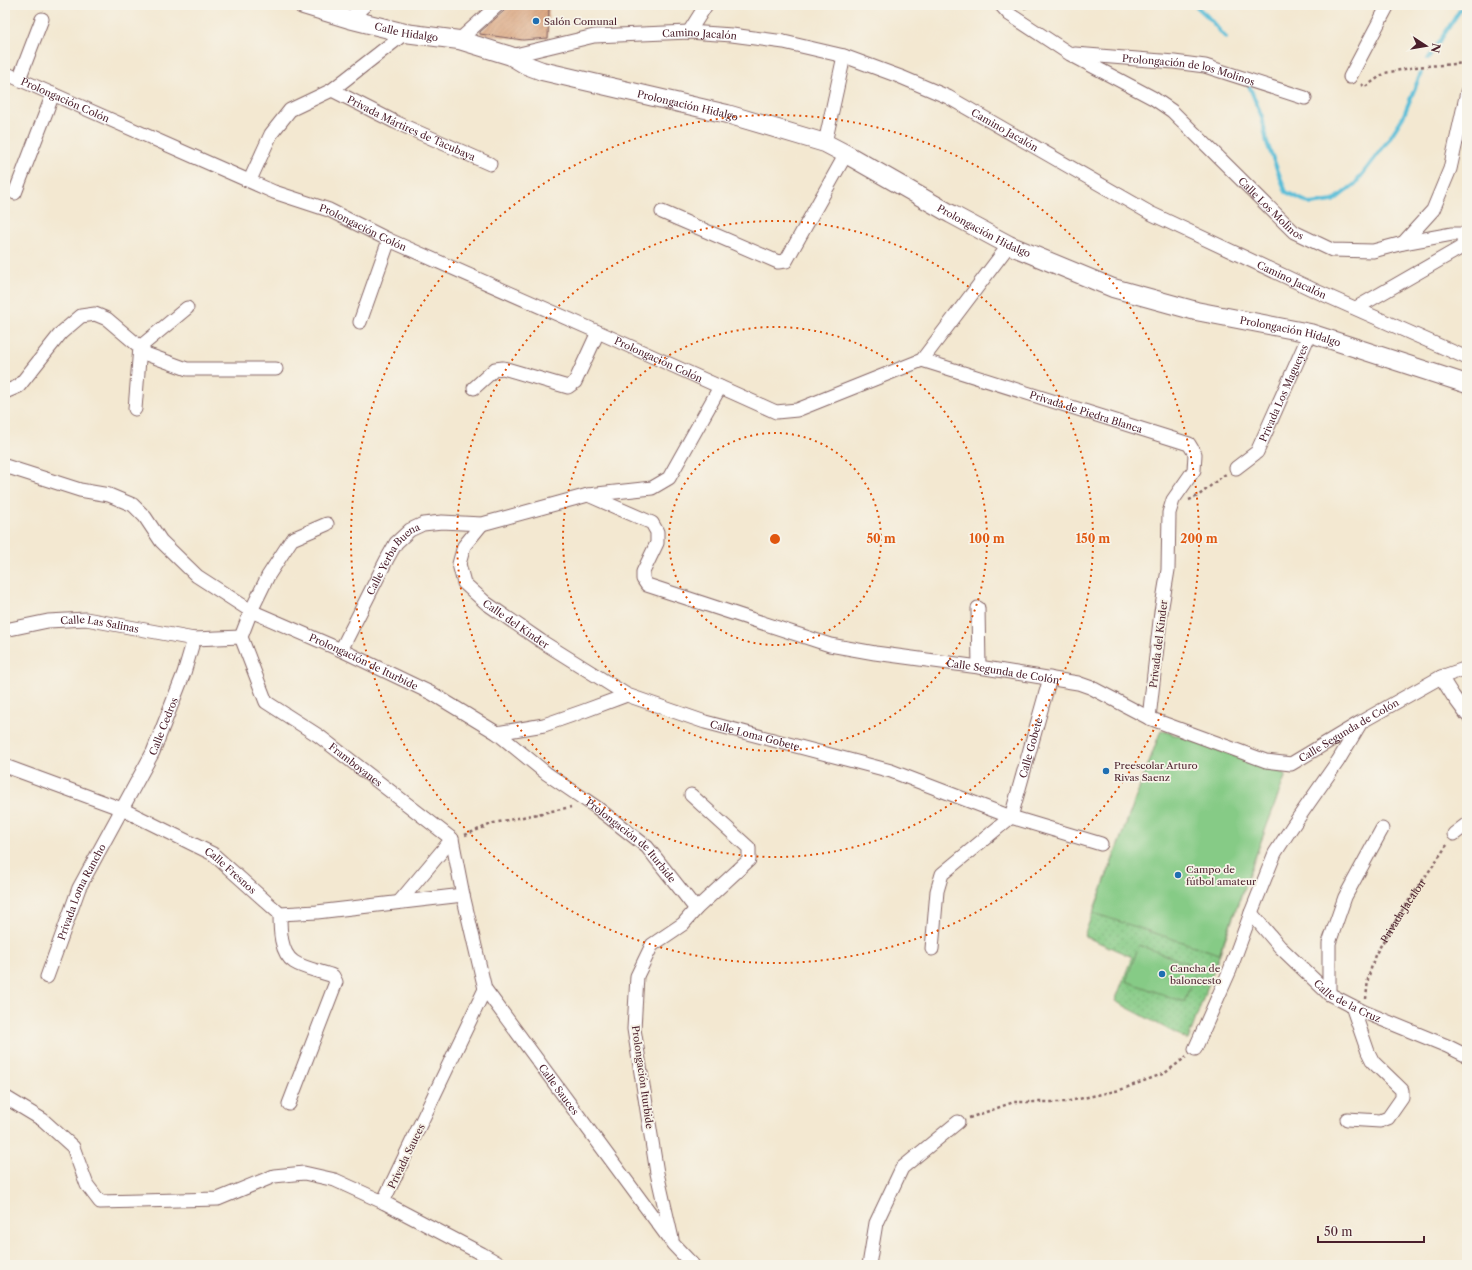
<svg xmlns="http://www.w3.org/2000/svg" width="1472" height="1270" font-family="'Libre Caslon Text',serif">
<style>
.park{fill:url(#park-dots);stroke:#687558}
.garden{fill:#86cb86;stroke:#687558}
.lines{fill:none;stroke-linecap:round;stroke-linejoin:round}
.stream{stroke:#5abed8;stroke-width:4}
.building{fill:url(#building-hatch)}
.street-casing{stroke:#856565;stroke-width:15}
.secondary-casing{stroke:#856565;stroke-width:20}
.path{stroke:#856565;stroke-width:2.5;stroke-dasharray:3 3;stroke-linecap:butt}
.street{stroke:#fff;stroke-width:13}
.secondary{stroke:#fff;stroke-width:18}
.ring{fill:none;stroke:#e0560e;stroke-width:2;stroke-dasharray:2 4}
.poi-dot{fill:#1f6fb2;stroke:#f7f3e8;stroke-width:1.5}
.labels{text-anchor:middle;stroke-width:3.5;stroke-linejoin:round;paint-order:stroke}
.poi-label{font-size:10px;fill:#4a1f2b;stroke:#f7f3e8;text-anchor:start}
.street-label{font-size:10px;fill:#4a1f2b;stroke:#f7f3e8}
.centre{fill:#e0560e;stroke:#f7f3e8;stroke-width:2}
.ring-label{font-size:12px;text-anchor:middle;font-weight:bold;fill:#e0560e;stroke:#f7f3e8;stroke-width:3.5;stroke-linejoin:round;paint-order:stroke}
</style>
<defs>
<pattern id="park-dots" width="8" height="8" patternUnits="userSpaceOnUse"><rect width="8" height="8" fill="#86cb86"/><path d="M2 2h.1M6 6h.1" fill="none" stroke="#75ae74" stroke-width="1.8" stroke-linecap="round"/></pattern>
<pattern id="building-hatch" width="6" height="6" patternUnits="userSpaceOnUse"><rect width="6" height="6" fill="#d5966c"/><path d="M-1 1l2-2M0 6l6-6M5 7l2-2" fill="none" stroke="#af7a59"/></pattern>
</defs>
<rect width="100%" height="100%" fill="#f7f3e8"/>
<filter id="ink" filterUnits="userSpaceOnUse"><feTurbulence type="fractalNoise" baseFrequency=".025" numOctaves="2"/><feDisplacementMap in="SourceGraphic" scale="8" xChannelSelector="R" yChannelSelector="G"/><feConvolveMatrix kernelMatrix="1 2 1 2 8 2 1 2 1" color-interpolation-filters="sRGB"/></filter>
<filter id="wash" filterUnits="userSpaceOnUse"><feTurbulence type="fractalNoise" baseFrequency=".012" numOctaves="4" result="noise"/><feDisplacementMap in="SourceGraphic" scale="16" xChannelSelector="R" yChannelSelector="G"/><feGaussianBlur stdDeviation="0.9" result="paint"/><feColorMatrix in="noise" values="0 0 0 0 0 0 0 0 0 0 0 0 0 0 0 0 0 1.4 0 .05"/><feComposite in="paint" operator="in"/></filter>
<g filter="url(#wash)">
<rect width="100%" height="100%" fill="#f3e8d1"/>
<path class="park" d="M 1161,730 L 1286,774 L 1188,1040 L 1115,1001 L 1132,957 L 1084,936 Z"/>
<path class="garden" d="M 1161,730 L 1286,774 L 1219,954 L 1093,913 Z
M 1139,945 L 1197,967 L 1184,1002 L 1126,981 Z"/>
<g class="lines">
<path class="stream" d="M 1195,5 L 1207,16 L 1226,38
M 1428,59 L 1460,10 L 1467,8
M 1248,83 L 1262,117 L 1267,143 L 1286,192 L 1311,204 L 1333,201 L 1355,184 L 1387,142 L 1403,117 L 1421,73"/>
</g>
<g id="blocks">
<path class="building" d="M 506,5 L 549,5 L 548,38 L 523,40 L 480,34 L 480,32 L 504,11 Z"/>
</g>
</g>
<g filter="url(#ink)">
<use href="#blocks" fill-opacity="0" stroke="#856565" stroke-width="1"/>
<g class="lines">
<defs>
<g id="street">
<path id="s2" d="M 1001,5 L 1009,14 L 1070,54 L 1153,98 L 1172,111 L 1294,232 L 1332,250 L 1373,251 L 1403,243 L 1452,234 L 1461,234 L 1464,239 L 1462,247 L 1356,308"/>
<path d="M 349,19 L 365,5"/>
<path d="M 689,32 L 706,5"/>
<path d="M 459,40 L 498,5"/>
<path id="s3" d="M 1075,54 L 1174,62 L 1205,66 L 1305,98"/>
<path id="s4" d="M 511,56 L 594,36 L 689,32 L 732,35 L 784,42 L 844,56 L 901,77 L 948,97 L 1150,213 L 1316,291 L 1467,358"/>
<path id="s5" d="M 5,73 L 274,192 L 329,210 L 389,240 L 598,332 L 776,412 L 797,410 L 922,360 L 1009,245"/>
<path d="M 1350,77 L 1388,5"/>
<path d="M 19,79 L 42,19"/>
<path id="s6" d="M 332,90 L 395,122 L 490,164"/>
<path d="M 825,143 L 844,56"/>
<path d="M 250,180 L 271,134 L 290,110 L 332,90 L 405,33"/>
<path d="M 15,193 L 53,94"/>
<path d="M 662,212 L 778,262 L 786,261 L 846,154"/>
<path d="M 1403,243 L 1433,210 L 1450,169 L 1467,92"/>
<path d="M 360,322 L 389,240"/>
<path d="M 140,347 L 146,354 L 187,369 L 276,369"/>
<path id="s7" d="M 922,360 L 1189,444 L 1195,454 L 1194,470 L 1173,500 L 1169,513 L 1168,570 L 1161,612 L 1149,718"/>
<path d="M 474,388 L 495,369 L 503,368 L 568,387 L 575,382 L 598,332"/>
<path d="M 5,392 L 19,386 L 61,333 L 81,316 L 95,314 L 107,319 L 140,347 L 187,308"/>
<path d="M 135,409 L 140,347"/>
<path id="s8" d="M 5,466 L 80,490 L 109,495 L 133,505 L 145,517 L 161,541 L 197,576 L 251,611 L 341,650 L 433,694 L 497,733 L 546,773 L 596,807 L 647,847 L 696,909"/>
<path id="s9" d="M 1236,468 L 1257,452 L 1310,333"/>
<path id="s10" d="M 588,495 L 652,523 L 657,532 L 657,543 L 643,572 L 643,579 L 647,585 L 830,645 L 875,653 L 979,667 L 1078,683 L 1092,688 L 1149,718 L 1266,761 L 1291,764 L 1361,722 L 1441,677 L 1467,668"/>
<path id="s11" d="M 482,524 L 464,546 L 459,564 L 464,583 L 486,603 L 541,641 L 627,695"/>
<path d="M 978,608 L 979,667"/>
<path id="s12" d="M 5,630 L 48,621 L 86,619 L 194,639 L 241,637"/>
<path id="s13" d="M 241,637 L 266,702 L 319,736 L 452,839 L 463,895 L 485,989 L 673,1244 L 693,1265"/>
<path d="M 241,637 L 251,611 L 268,576 L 292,539 L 327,524"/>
<path id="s14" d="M 341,650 L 387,559 L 396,543 L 410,530 L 423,524 L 442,522 L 482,524 L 588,495 L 652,488 L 669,478 L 720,387"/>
<path d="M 1441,677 L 1453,696 L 1467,715"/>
<path id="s15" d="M 497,733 L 544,725 L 584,711 L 627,695 L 705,722 L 891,771 L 1011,817 L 1101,844"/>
<path id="s16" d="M 5,766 L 122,809 L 213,854 L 280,914 L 317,912 L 463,895"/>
<path id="s17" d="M 1011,817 L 1050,678"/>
<path d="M 1454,834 L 1467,824"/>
<path d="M 400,901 L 452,839"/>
<path id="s18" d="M 1251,913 L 1280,947 L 1329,994 L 1364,1012 L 1447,1046 L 1467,1056"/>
<path d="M 280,914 C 280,929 280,953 294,962 C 303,968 322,972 333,976 L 336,982 L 289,1104"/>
<path d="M 932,949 L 937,891 L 942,874 L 1011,817"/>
<path id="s19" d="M 47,977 L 79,888 L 153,752 L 184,673 L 194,639"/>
<path d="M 485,989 L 383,1202 L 482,1254 L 501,1265"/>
<path d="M 1329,994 L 1329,943 L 1345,897 L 1382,829"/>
<path d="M 1195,1049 L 1230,970 L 1251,913 L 1275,853 L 1292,827 L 1338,761 L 1360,724"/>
<path d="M 5,1097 L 43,1120 L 73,1147 L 87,1185 L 100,1202 L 218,1199 L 274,1176 L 304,1173 L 335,1180 L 383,1202"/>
<path d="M 1347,1119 L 1380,1121 L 1388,1118 L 1402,1098 L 1402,1090 L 1373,1062 L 1368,1052 L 1352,1006"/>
<path d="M 672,1239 L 657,1173 L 634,1029 L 637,976 L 652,945 L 683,924 L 696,909 L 749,860 L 749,848 L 691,795"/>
<path d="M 869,1265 L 876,1223 L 902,1168 L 958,1122"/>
</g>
<g id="secondary">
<path id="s20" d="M 303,5 L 349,19 L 405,33 L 459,40 L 511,56 L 526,65 L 542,71 L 727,114 L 825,143 L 846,154 L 951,214 L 1009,245 L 1113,288 L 1196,311 L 1310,333 L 1467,384"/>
</g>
</defs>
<use href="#street" class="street-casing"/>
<use href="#secondary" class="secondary-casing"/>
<g class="path">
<path d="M 1024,8 L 1033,5"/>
<path d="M 1361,84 L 1365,87 L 1385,73 L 1415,67 L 1467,63"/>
<path d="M 1189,500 C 1203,495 1213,482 1226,474"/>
<path d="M 465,835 L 494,823 L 571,807"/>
<path id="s1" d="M 1366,999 L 1368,979 L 1375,955 L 1401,912 L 1447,845"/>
<path d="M 969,1118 L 1014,1102 L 1065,1102 L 1120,1090 L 1165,1073 L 1186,1057"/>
</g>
<use href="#street" class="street"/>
<use href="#secondary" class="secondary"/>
</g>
</g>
<g class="ring">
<circle cx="775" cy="539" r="106"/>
<circle cx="775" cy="539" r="212"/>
<circle cx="775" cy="539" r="318"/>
<circle cx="775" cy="539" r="424"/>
</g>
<g class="poi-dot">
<circle cx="536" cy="21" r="4"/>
<circle cx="1106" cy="771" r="4"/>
<circle cx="1178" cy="875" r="4"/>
<circle cx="1162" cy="974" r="4"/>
</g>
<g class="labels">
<g class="poi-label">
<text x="544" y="25">Salón Comunal</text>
<text x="1114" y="769">Preescolar Arturo<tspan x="1114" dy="12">Rivas Saenz</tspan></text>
<text x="1186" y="873">Campo de<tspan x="1186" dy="12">fútbol amateur</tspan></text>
<text x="1170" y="972">Cancha de<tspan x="1170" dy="12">baloncesto</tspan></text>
</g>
<g class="street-label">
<text dy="4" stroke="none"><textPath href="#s20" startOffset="107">Calle Hidalgo</textPath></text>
<text dy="4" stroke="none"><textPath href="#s4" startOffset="191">Camino Jacalón</textPath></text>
<text dy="4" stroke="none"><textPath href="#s3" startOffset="115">Prolongación de los Molinos</textPath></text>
<text dy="4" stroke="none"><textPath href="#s5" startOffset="66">Prolongación Colón</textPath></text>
<text dy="4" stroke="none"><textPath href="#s20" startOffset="399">Prolongación Hidalgo</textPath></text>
<text dy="4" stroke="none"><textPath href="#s6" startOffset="88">Privada Mártires de Tacubaya</textPath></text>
<text dy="4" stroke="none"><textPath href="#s4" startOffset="515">Camino Jacalón</textPath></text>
<text dy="4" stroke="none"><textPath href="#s2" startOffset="341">Calle Los Molinos</textPath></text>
<text dy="4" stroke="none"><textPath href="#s5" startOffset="390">Prolongación Colón</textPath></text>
<text dy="4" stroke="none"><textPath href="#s20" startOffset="723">Prolongación Hidalgo</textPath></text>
<text dy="4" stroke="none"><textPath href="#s4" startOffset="839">Camino Jacalón</textPath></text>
<text dy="4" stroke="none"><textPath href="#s20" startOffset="1047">Prolongación Hidalgo</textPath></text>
<text dy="4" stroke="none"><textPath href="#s5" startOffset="714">Prolongación Colón</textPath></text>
<text dy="4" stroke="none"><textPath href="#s9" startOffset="91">Privada Los Magueyes</textPath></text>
<text dy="4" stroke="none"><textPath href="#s7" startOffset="172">Privada de Piedra Blanca</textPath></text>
<text dy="4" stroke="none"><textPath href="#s14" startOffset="106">Calle Yerba Buena</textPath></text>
<text dy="4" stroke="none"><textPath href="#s11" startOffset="133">Calle del Kinder</textPath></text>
<text dy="4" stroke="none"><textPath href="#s12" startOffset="96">Calle Las Salinas</textPath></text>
<text transform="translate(1158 644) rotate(-83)" y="4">Privada del Kinder</text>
<text dy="4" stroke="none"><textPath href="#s8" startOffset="418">Prolongación de Iturbide</textPath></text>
<text dy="4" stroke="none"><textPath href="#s10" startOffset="505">Calle Segunda de Colón</textPath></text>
<text dy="4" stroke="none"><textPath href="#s19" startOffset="277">Calle Cedros</textPath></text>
<text dy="4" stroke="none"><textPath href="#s10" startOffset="877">Calle Segunda de Colón</textPath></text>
<text dy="4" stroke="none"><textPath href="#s15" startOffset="270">Calle Loma Gobete</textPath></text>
<text dy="4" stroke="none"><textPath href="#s17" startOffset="72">Calle Gobete</textPath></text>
<text dy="4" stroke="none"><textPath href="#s13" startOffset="179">Framboyanes</textPath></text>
<text dy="4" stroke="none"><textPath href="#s8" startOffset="742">Prolongación de Iturbide</textPath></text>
<text dy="4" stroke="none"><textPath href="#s16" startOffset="250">Calle Fresnos</textPath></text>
<text dy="4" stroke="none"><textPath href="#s19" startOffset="92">Privada Loma Rancho</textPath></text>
<text dy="4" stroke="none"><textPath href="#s1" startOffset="97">Privada Jacalon</textPath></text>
<text dy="4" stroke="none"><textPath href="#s18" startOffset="132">Calle de la Cruz</textPath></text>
<text transform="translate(643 1077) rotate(82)" y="4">Prolongación Iturbide</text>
<text dy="4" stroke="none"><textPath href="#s13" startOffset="579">Calle Sauces</textPath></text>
<text transform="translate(406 1156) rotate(-64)" y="4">Privada Sauces</text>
</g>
</g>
<circle cx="775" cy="539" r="6" class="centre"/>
<g class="ring-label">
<text x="881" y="543">50 m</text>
<text x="987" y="543">100 m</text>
<text x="1093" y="543">150 m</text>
<text x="1199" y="543">200 m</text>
</g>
<rect width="1472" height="1270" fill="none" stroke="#f7f3e8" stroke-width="20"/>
<g transform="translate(1426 46) rotate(102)" stroke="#f7f3e8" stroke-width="3" paint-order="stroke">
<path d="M0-3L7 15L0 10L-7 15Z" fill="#4a1f2b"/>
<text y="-6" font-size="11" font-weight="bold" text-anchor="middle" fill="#4a1f2b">N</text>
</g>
<path d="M1318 1236v6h106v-6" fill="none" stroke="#4a1f2b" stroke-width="2"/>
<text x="1324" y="1236" font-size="12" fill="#4a1f2b" stroke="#f7f3e8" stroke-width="3" paint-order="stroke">50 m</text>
</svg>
